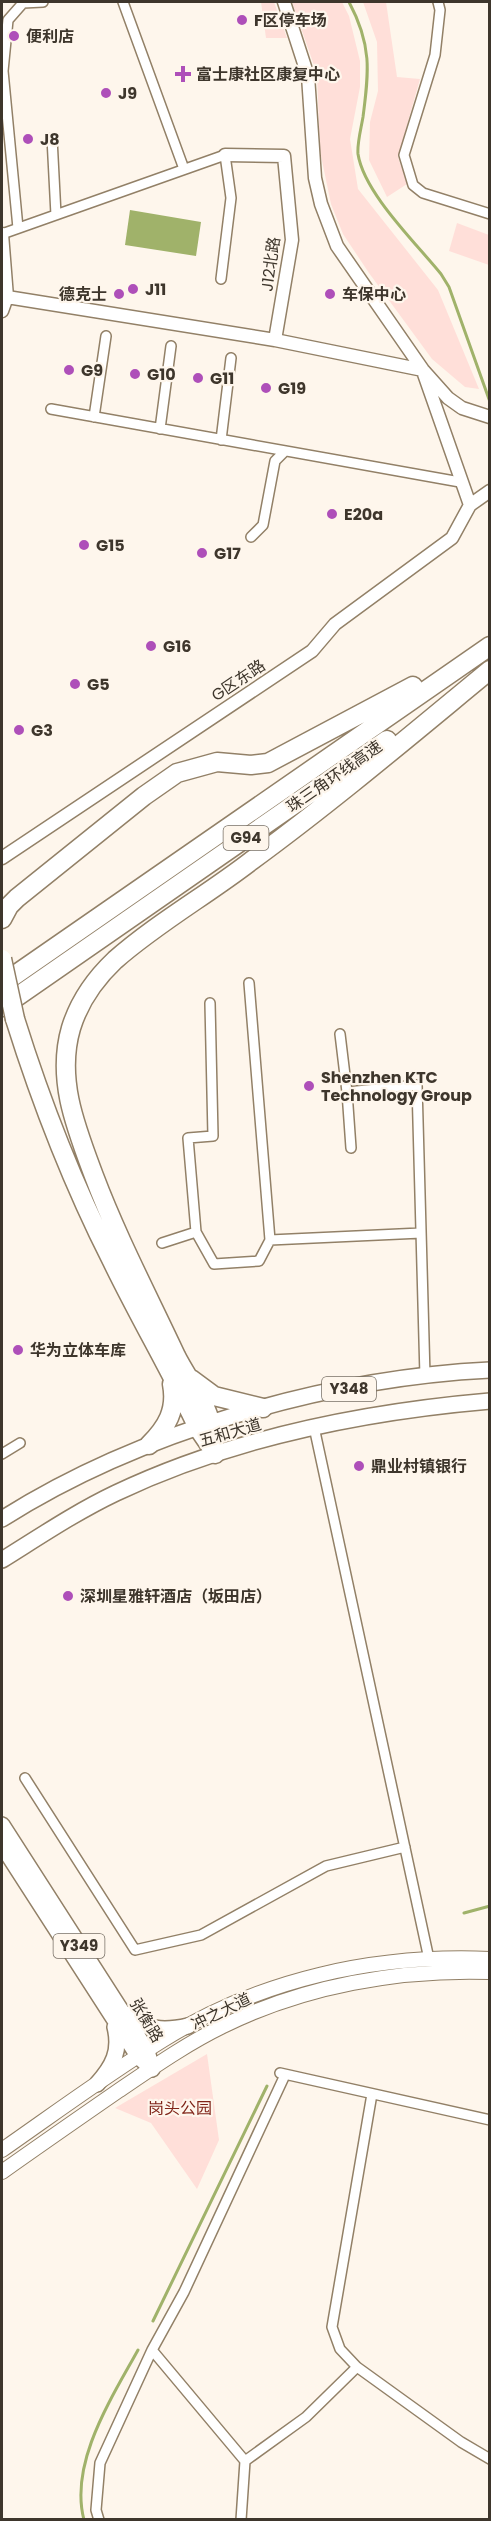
<svg xmlns="http://www.w3.org/2000/svg" width="491" height="2521" font-family="Poppins,'Noto Sans SC',sans-serif">
<style>
.green{fill:#ffdfd9}
.water{fill:#a0b26a}
.lines{fill:none;stroke-linecap:round;stroke-linejoin:round}
.stream{stroke:#a0b26a;stroke-width:3}
.minor-casing{stroke:#928067;stroke-width:12}
.tertiary-casing{stroke:#928067;stroke-width:15}
.secondary-casing{stroke:#928067;stroke-width:16}
.primary-casing{stroke:#928067;stroke-width:18}
.motorway-casing{stroke:#928067;stroke-width:21}
.minor{stroke:#fff;stroke-width:9}
.tertiary{stroke:#fff;stroke-width:12}
.secondary{stroke:#fff;stroke-width:14}
.primary{stroke:#fff;stroke-width:15}
.motorway{stroke:#fff;stroke-width:18}
.motorway-bridge-casing{stroke:#928067;stroke-width:21;stroke-linecap:butt}
.motorway-bridge{stroke:#fff;stroke-width:18}
.poi-dot{fill:#ae4fb9;stroke:#fef6ec;stroke-width:2}
.labels{text-anchor:middle;stroke-width:4.5;stroke-linejoin:round;paint-order:stroke}
.shield{fill:#fef6ec;stroke:#787066;stroke-width:1.5}
.shield-label{font-size:15px;font-weight:bold;fill:#3e362c}
.poi-label{font-size:16px;font-weight:bold;fill:#3e362c;stroke:#fef6ec;text-anchor:start}
.street-label{font-size:16px;fill:#3e362c;stroke:#fef6ec}
.park-label{font-size:16px;fill:#802519;stroke:#fef6ec}
</style>
<rect width="100%" height="100%" fill="#fef6ec"/>
<path class="green" d="M 261,2 L 274,2 L 287,38 L 266,38 Z
M 292,2 L 342,2 L 349,16 L 360,61 L 360,87 L 350,139 L 358,189 L 438,290 L 479,389 L 465,387 L 432,359 L 369,273 L 343,234 L 331,204 L 320,151 L 317,74 Z
M 363,2 L 386,2 L 397,77 L 420,79 L 398,157 L 407,184 L 387,197 L 369,160 L 370,122 L 378,91 L 377,42 Z
M 457,223 L 489,235 L 489,265 L 449,251 Z
M 207,2054 L 219,2140 L 197,2189 L 151,2123 L 115,2108 Z"/>
<path class="water" d="M 130,210 L 201,222 L 196,256 L 125,245 Z"/>
<g class="lines">
<path class="stream" d="M 349,2 C 372,45 369,71 363,117 C 361,129 357,143 358,154 C 364,193 416,243 441,274 L 449,287 L 490,402
M 464,1913 L 490,1906
M 153,2321 L 267,2086
M 84,2520 C 69,2463 111,2399 138,2350"/>
<defs>
<path id="minor" d="M 123,2 L 184,169
M 438,2 L 440,10 L 435,55 L 404,155 L 413,185 L 423,193 L 490,214
M 52,138 L 56,215
M 18,228 L 3,71 L 8,20 L 23,3 L 43,2
M 2,234 L 225,155 L 231,198 L 221,279
M 51,409 L 460,482
M 94,417 L 106,336
M 160,429 L 171,346
M 221,440 L 231,358
M 251,537 L 263,525 L 275,461 L 285,451
M 249,983 L 270,1240 L 421,1233
M 340,1034 L 347,1092
M 351,1148 L 347,1092 L 417,1085 L 425,1376
M 196,1232 L 188,1138 L 213,1136 L 210,1003
M 162,1243 L 196,1232 L 214,1264 L 259,1261 L 270,1240
M 314,1427 L 429,1959
M 2,1454 L 20,1443
M 25,1778 L 135,1950 L 201,1935 L 326,1866 L 405,1847
M 280,2073 L 490,2120
M 372,2094 L 332,2327 L 340,2349 L 357,2367 L 461,2442 L 490,2459
M 152,2350 L 245,2461 L 241,2520
M 245,2461 L 306,2417 L 357,2367
M 99,2520 L 96,2510 L 100,2463 L 152,2350 L 184,2292 L 285,2075"/>
<path id="tertiary" d="M 284,2 L 308,76 L 315,178 L 321,204 L 337,246 L 423,370 L 448,398 L 462,408 L 490,417
M 225,155 L 284,156 L 292,240 L 275,340
M 2,234 L 7,297 L 2,311
M 7,297 L 275,340 L 423,370
M 424,374 L 470,505
M 2,858 L 312,651 L 335,624 L 452,538 L 470,505 L 490,491"/>
<path id="secondary" d="M 2,2150 C 55,2113 108,2074 163,2040 C 261,1979 375,1954 490,1959
M 2,2172 C 40,2145 79,2118 118,2091 C 152,2068 186,2044 223,2026 C 304,1986 399,1969 490,1972"/>
<path id="primary" d="M 2,1519 C 139,1432 327,1378 490,1370
M 2,1560 C 39,1537 76,1512 116,1493 C 232,1438 362,1412 490,1401
M 2,1825 L 147,2051 L 152,2069
M 2,1845 L 138,2056 L 152,2069
M 127,2014 C 144,2031 166,2031 188,2026
M 97,2084 C 113,2066 121,2051 115,2027"/>
<path id="motorway" d="M 2,919 L 9,906 L 17,898 L 144,796 L 177,773 L 217,762 L 251,765 L 268,763 L 413,686
M 2,984 L 490,646
M 2,1007 L 387,740
M 15,1019 C 41,1102 73,1184 112,1261 C 139,1317 171,1371 198,1428 L 213,1450
M 191,1379 L 214,1396 L 263,1408
M 149,1445 C 167,1427 177,1410 172,1384
M 215,1454 C 214,1444 213,1434 211,1424 C 205,1400 187,1378 176,1356 C 148,1296 117,1237 94,1176 C 76,1128 56,1079 71,1028 C 79,1002 96,978 115,960 C 157,923 207,895 251,861 C 333,801 411,735 490,670"/>
</defs>
<use href="#minor" class="minor-casing"/>
<use href="#tertiary" class="tertiary-casing"/>
<use href="#secondary" class="secondary-casing"/>
<use href="#primary" class="primary-casing"/>
<use href="#motorway" class="motorway-casing"/>
<use href="#minor" class="minor"/>
<use href="#tertiary" class="tertiary"/>
<use href="#secondary" class="secondary"/>
<use href="#primary" class="primary"/>
<use href="#motorway" class="motorway"/>
<defs>
<path id="motorway-bridge" d="M 2,959 L 15,1019"/>
</defs>
<use href="#motorway-bridge" class="motorway-bridge-casing"/>
<use href="#motorway-bridge" class="motorway-bridge"/>
</g>
<g class="poi-dot">
<circle cx="242" cy="20" r="6"/>
<circle cx="14" cy="36" r="6"/>
<path d="M180 65h6v6h6v6h-6v6h-6v-6h-6v-6h6z"/>
<circle cx="106" cy="93" r="6"/>
<circle cx="28" cy="139" r="6"/>
<circle cx="133" cy="289" r="6"/>
<circle cx="119" cy="294" r="6"/>
<circle cx="330" cy="294" r="6"/>
<circle cx="69" cy="370" r="6"/>
<circle cx="135" cy="374" r="6"/>
<circle cx="198" cy="378" r="6"/>
<circle cx="266" cy="388" r="6"/>
<circle cx="332" cy="514" r="6"/>
<circle cx="84" cy="545" r="6"/>
<circle cx="202" cy="553" r="6"/>
<circle cx="151" cy="646" r="6"/>
<circle cx="75" cy="684" r="6"/>
<circle cx="19" cy="730" r="6"/>
<circle cx="309" cy="1086" r="6"/>
<circle cx="18" cy="1350" r="6"/>
<circle cx="359" cy="1466" r="6"/>
<circle cx="68" cy="1596" r="6"/>
</g>
<g class="labels">
<g class="shield">
<rect x="223.5" y="826" width="45" height="24" rx="4.5"/>
<rect x="322" y="1377" width="54" height="24" rx="4.5"/>
<rect x="53.5" y="1934" width="51" height="24" rx="4.5"/>
</g>
<g class="shield-label">
<text x="246" y="843">G94</text>
<text x="349" y="1394">Y348</text>
<text x="79" y="1951">Y349</text>
</g>
<g class="poi-label">
<text x="254" y="26">F区停车场</text>
<text x="26" y="42">便利店</text>
<text x="196" y="80">富士康社区康复中心</text>
<text x="118" y="99">J9</text>
<text x="40" y="145">J8</text>
<text x="145" y="295">J11</text>
<text x="107" y="300" text-anchor="end">德克士</text>
<text x="342" y="300">车保中心</text>
<text x="81" y="376">G9</text>
<text x="147" y="380">G10</text>
<text x="210" y="384">G11</text>
<text x="278" y="394">G19</text>
<text x="344" y="520">E20a</text>
<text x="96" y="551">G15</text>
<text x="214" y="559">G17</text>
<text x="163" y="652">G16</text>
<text x="87" y="690">G5</text>
<text x="31" y="736">G3</text>
<text x="321" y="1083">Shenzhen KTC<tspan x="321" dy="18">Technology Group</tspan></text>
<text x="30" y="1356">华为立体车库</text>
<text x="371" y="1472">鼎业村镇银行</text>
<text x="80" y="1602">深圳星雅轩酒店（坂田店）</text>
</g>
<g class="street-label">
<text transform="translate(270 264) rotate(-82)" y="6">J12北路</text>
<text transform="translate(238 680) rotate(-34)" y="6">G区东路</text>
<text transform="translate(334 776) rotate(-35)" y="6">珠三角环线高速</text>
<text transform="translate(230 1432) rotate(-16)" y="6">五和大道</text>
<text transform="translate(221 2011) rotate(-26)" y="6">冲之大道</text>
<text transform="translate(147 2020) rotate(59)" y="6">张衡路</text>
</g>
<g class="park-label">
<text x="180" y="2114">岗头公园</text>
</g>
</g>
<rect width="491" height="2521" fill="none" stroke="#3e362c" stroke-width="6"/>
</svg>
